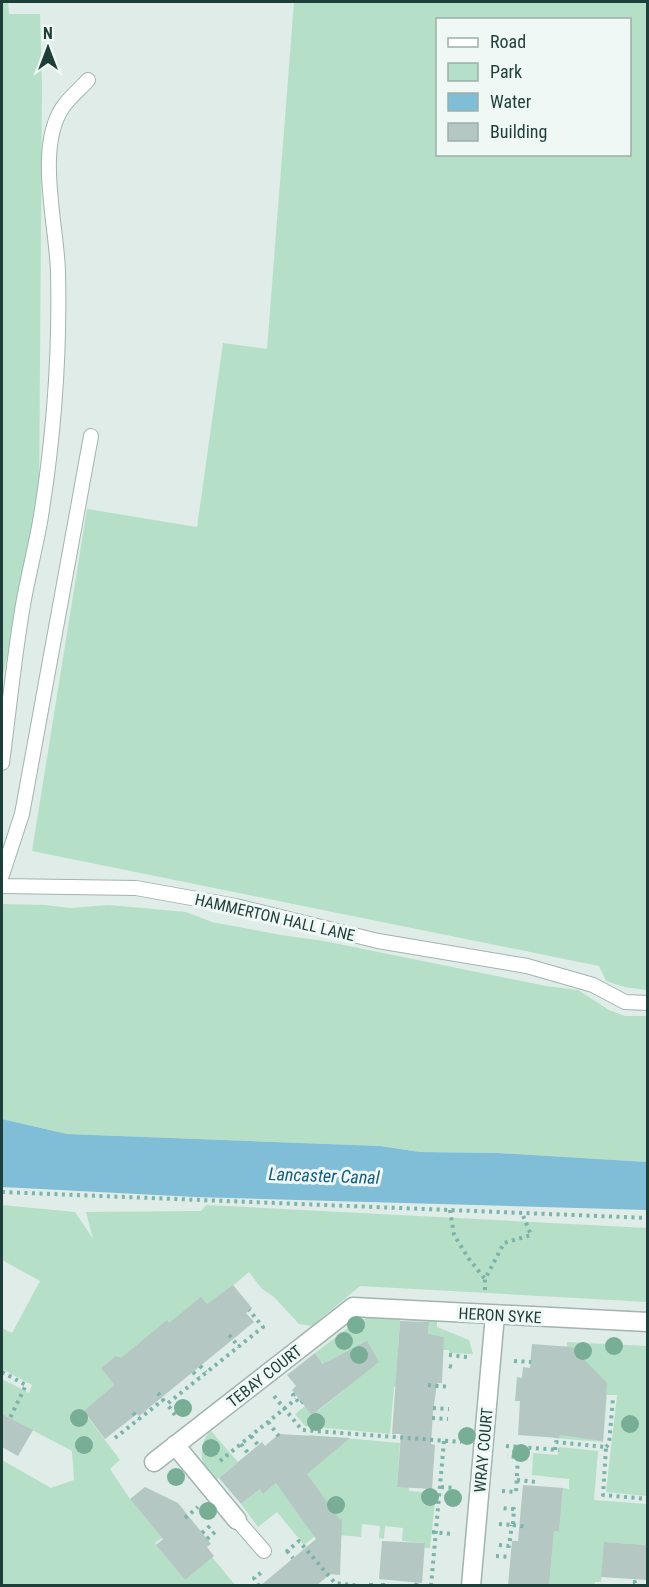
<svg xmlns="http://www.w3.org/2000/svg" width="649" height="1587" font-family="'Roboto Condensed',sans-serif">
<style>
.green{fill:#b5e0c7;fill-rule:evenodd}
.water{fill:#80bdd7}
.building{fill:#b4c7c2}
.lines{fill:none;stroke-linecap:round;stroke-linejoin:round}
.lane-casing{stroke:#a1b4b0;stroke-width:16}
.street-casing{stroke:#a1b4b0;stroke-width:21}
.path{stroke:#7cb3aa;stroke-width:4;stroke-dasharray:3 4.5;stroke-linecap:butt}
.lane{stroke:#fff;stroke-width:14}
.street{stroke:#fff;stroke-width:18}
.tree{fill:#78ad96}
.labels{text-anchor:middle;stroke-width:6;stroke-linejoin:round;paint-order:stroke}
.street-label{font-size:16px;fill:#1e3e3a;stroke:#f0f8f5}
.water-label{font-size:18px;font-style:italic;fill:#125d7f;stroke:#f0f8f5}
</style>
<rect width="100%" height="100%" fill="#dfece8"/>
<path class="green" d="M 2,2 L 8,2 L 9,14 L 40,14 L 42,85 L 39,501 L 2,681 Z
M 294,2 L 647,2 L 647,990 L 624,987 L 606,981 L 599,966 L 32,851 L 87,509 L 197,527 L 223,343 L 267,349 ZM 438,20 L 630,20 L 630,154 L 438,154 Z
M 2,904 L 45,905 L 70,908 L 109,905 L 186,912 L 212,922 L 281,935 L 324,941 L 546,986 L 578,990 L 609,1010 L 625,1016 L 647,1016 L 647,1162 L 498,1153 L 420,1152 L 380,1146 L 67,1134 L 2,1119 Z
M 2,1205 L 75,1212 L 93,1239 L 86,1212 L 201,1211 L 206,1205 L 647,1228 L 647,1302 L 360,1286 L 312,1326 L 299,1324 L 274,1297 L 261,1288 L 249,1272 L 194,1319 L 138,1344 L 125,1355 L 135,1368 L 115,1356 L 104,1365 L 104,1372 L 114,1385 L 84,1412 L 120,1460 L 110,1469 L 130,1499 L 160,1535 L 162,1538 L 155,1543 L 185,1580 L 212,1557 L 235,1585 L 2,1585 L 2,1460 L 51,1488 L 74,1480 L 72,1451 L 2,1414 L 2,1379 L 29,1393 L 32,1385 L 2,1369 L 2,1328 L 12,1333 L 40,1281 L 2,1260 Z
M 378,1315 L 437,1320 L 437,1327 L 469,1340 L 473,1354 L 449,1353 L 449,1350 L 443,1350 L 444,1337 L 428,1336 L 429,1322 L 400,1320 L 398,1348 L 428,1390 L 394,1387 L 390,1434 L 305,1426 L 295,1414 L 310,1402 L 318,1411 L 344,1390 L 315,1353 L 357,1321 Z
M 567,1342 L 647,1346 L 646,1496 L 606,1492 L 617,1395 L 607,1395 L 603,1442 L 553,1438 L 558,1370 L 567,1350 Z
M 211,1431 L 238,1462 L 216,1480 C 213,1477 207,1472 205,1468 C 199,1457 201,1439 211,1431 Z
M 309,1435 L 400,1443 L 397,1486 L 409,1487 L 409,1491 L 436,1493 L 430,1548 L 425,1548 L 425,1543 L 402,1541 L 403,1528 L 385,1526 L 384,1539 L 379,1538 L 380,1526 L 362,1524 L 361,1537 L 337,1535 L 338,1518 L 304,1545 L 277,1512 L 258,1527 L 241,1504 L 260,1489 L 263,1494 L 279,1480 L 304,1439 Z
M 559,1447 L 598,1451 L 594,1500 L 647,1504 L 647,1545 L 605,1542 L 601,1582 L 595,1582 L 594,1585 L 549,1585 L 554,1531 L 559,1532 L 563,1488 L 569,1489 L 569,1479 L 532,1475 L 533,1453 L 558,1455 Z"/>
<path class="water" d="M 2,1119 L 67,1134 L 380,1146 L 420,1152 L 498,1153 L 647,1162 L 647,1210 L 195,1197 L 2,1187 Z"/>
<path class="building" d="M 233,1285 L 252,1308 L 246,1313 L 254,1322 L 139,1416 L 137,1414 L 105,1439 L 84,1411 L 114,1385 L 101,1368 L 115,1356 L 121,1358 L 167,1320 L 169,1323 L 201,1297 L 207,1304 Z
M 400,1321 L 429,1322 L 428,1334 L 444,1337 L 442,1383 L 437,1383 L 433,1413 L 431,1444 L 435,1445 L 432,1489 L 397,1487 L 401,1434 L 392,1434 Z
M 367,1341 L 379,1362 L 312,1415 L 292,1390 L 296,1386 L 287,1375 L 315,1353 L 323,1364 Z
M 532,1344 L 572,1347 L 607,1383 L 603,1441 L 560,1435 L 559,1438 L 518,1435 L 520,1401 L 515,1401 L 517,1377 L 522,1378 L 523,1367 L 530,1368 Z
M 2,1414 L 33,1430 L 18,1456 L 2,1447 Z
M 279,1434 L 350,1438 L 307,1474 L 340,1520 L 342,1518 L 340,1575 L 330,1574 L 316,1586 L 260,1586 L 316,1539 L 276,1483 L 263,1494 L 260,1489 L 241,1504 L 219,1478 L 262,1442 L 265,1446 Z
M 523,1485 L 563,1488 L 559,1532 L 554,1531 L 549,1586 L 508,1586 L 512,1541 L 518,1541 Z
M 145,1487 L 178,1503 L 211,1544 L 207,1547 L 214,1556 L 185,1580 L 156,1545 L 163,1539 L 130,1499 Z
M 382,1541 L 425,1543 L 422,1583 L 379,1579 Z
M 604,1542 L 648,1545 L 648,1580 L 601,1577 Z"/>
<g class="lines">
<defs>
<path id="lane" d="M 2,763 C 9,711 14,657 23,605 C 28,576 36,546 41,516 C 54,435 60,354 58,272 C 57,226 35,147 63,107 C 70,97 80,89 88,80
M 2,875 L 22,814 L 91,436
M 2,886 L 136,888 L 236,906 L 378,941 L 527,966 L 593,985 L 625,1002 L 648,1003
M 237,1520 L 264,1551"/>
<path id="street" d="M 175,1445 L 237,1520
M 154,1462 L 353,1307 L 648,1322
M 471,1586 L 495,1315"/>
</defs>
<use href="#lane" class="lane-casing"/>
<use href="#street" class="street-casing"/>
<path class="path" d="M 2,1192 L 648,1218
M 450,1210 L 454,1235 L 469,1259 L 485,1279
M 485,1290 L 485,1279 L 504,1243 L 531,1235 L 522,1213
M 229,1335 L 239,1347
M 449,1355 L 467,1357
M 514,1361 L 531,1362
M 200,1366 L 206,1372
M 449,1366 L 452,1367
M 2,1372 L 26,1385 L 10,1418
M 193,1372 L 199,1378
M 428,1385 L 450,1387
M 158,1393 L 163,1400
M 295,1394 L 293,1395 L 300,1404 L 302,1402
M 274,1396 L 302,1430 L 461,1442
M 433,1408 L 449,1409
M 133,1413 L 139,1419
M 175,1415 L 167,1404 L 263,1327 L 249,1310
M 432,1418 L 448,1419
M 268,1422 L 281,1439
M 251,1436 L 258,1445
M 115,1438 L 163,1400 L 167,1404
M 241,1444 L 248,1453
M 506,1446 L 559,1450
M 606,1447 L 609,1444 L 613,1398
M 555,1450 L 556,1442 L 606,1447 L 603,1495 L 648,1499
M 220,1461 L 296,1399
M 517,1480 L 536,1482
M 441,1487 L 456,1488
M 502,1491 L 516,1492 L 518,1457 L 507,1456
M 185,1518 L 198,1507
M 499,1524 L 513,1525 L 514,1509 L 502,1508
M 513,1525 L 528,1527
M 432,1532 L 452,1534
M 202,1533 L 210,1526
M 207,1539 L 215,1532
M 499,1545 L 509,1546 L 512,1525
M 287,1551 L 293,1558
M 286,1552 L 299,1541 L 335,1583 L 361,1586
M 496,1556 L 510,1557
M 633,1582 L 635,1582 L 635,1586
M 259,1586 L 254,1578 L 262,1572
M 371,1586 L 371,1579
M 383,1586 L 383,1580
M 416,1586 L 417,1582
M 431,1586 L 444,1441
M 619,1586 L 619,1584"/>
<use href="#lane" class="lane"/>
<use href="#street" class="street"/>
</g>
<g class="tree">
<circle cx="356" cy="1325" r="9"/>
<circle cx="344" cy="1341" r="9"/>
<circle cx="614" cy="1346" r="9"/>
<circle cx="583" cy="1351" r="9"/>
<circle cx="359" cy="1355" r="9"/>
<circle cx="183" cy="1408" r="9"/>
<circle cx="79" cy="1418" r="9"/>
<circle cx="316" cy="1422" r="9"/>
<circle cx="630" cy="1424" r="9"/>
<circle cx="467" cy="1436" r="9"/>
<circle cx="84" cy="1445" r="9"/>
<circle cx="211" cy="1448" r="9"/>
<circle cx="521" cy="1453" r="9"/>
<circle cx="176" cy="1477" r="9"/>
<circle cx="430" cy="1497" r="9"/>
<circle cx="453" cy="1498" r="9"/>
<circle cx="336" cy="1505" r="9"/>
<circle cx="208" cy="1511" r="9"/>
</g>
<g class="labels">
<g class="street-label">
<text transform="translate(275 917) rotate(13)" y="6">HAMMERTON HALL LANE</text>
<text transform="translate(500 1315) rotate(3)" y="6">HERON SYKE</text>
<text transform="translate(264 1376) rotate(-38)" y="6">TEBAY COURT</text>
<text transform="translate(483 1450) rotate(-85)" y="6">WRAY COURT</text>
</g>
<g class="water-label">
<text transform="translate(324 1176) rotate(2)" y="6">Lancaster Canal</text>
</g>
</g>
<rect width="649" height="1587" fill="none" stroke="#1e3e3a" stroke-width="6"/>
<rect x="436" y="18" width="195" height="138" fill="#f0f8f5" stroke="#9caeaa" stroke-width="1.5"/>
<rect x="448" y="38" width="30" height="9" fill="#ffffff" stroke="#9caeaa" stroke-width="1.5"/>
<text x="490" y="48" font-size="18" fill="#1e3e3a">Road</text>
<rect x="448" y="63" width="30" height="18" fill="#b5e0c7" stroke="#9caeaa" stroke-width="1.5"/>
<text x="490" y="78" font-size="18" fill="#1e3e3a">Park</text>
<rect x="448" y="93" width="30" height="18" fill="#80bdd7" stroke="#9caeaa" stroke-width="1.5"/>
<text x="490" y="108" font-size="18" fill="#1e3e3a">Water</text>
<rect x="448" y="123" width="30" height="18" fill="#b4c7c2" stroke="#9caeaa" stroke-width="1.5"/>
<text x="490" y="138" font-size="18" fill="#1e3e3a">Building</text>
<g transform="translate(48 48)" stroke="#f0f8f5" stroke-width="4.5" paint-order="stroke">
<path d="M0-4.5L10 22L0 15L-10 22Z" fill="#1e3e3a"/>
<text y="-9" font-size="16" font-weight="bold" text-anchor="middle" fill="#1e3e3a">N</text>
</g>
</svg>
